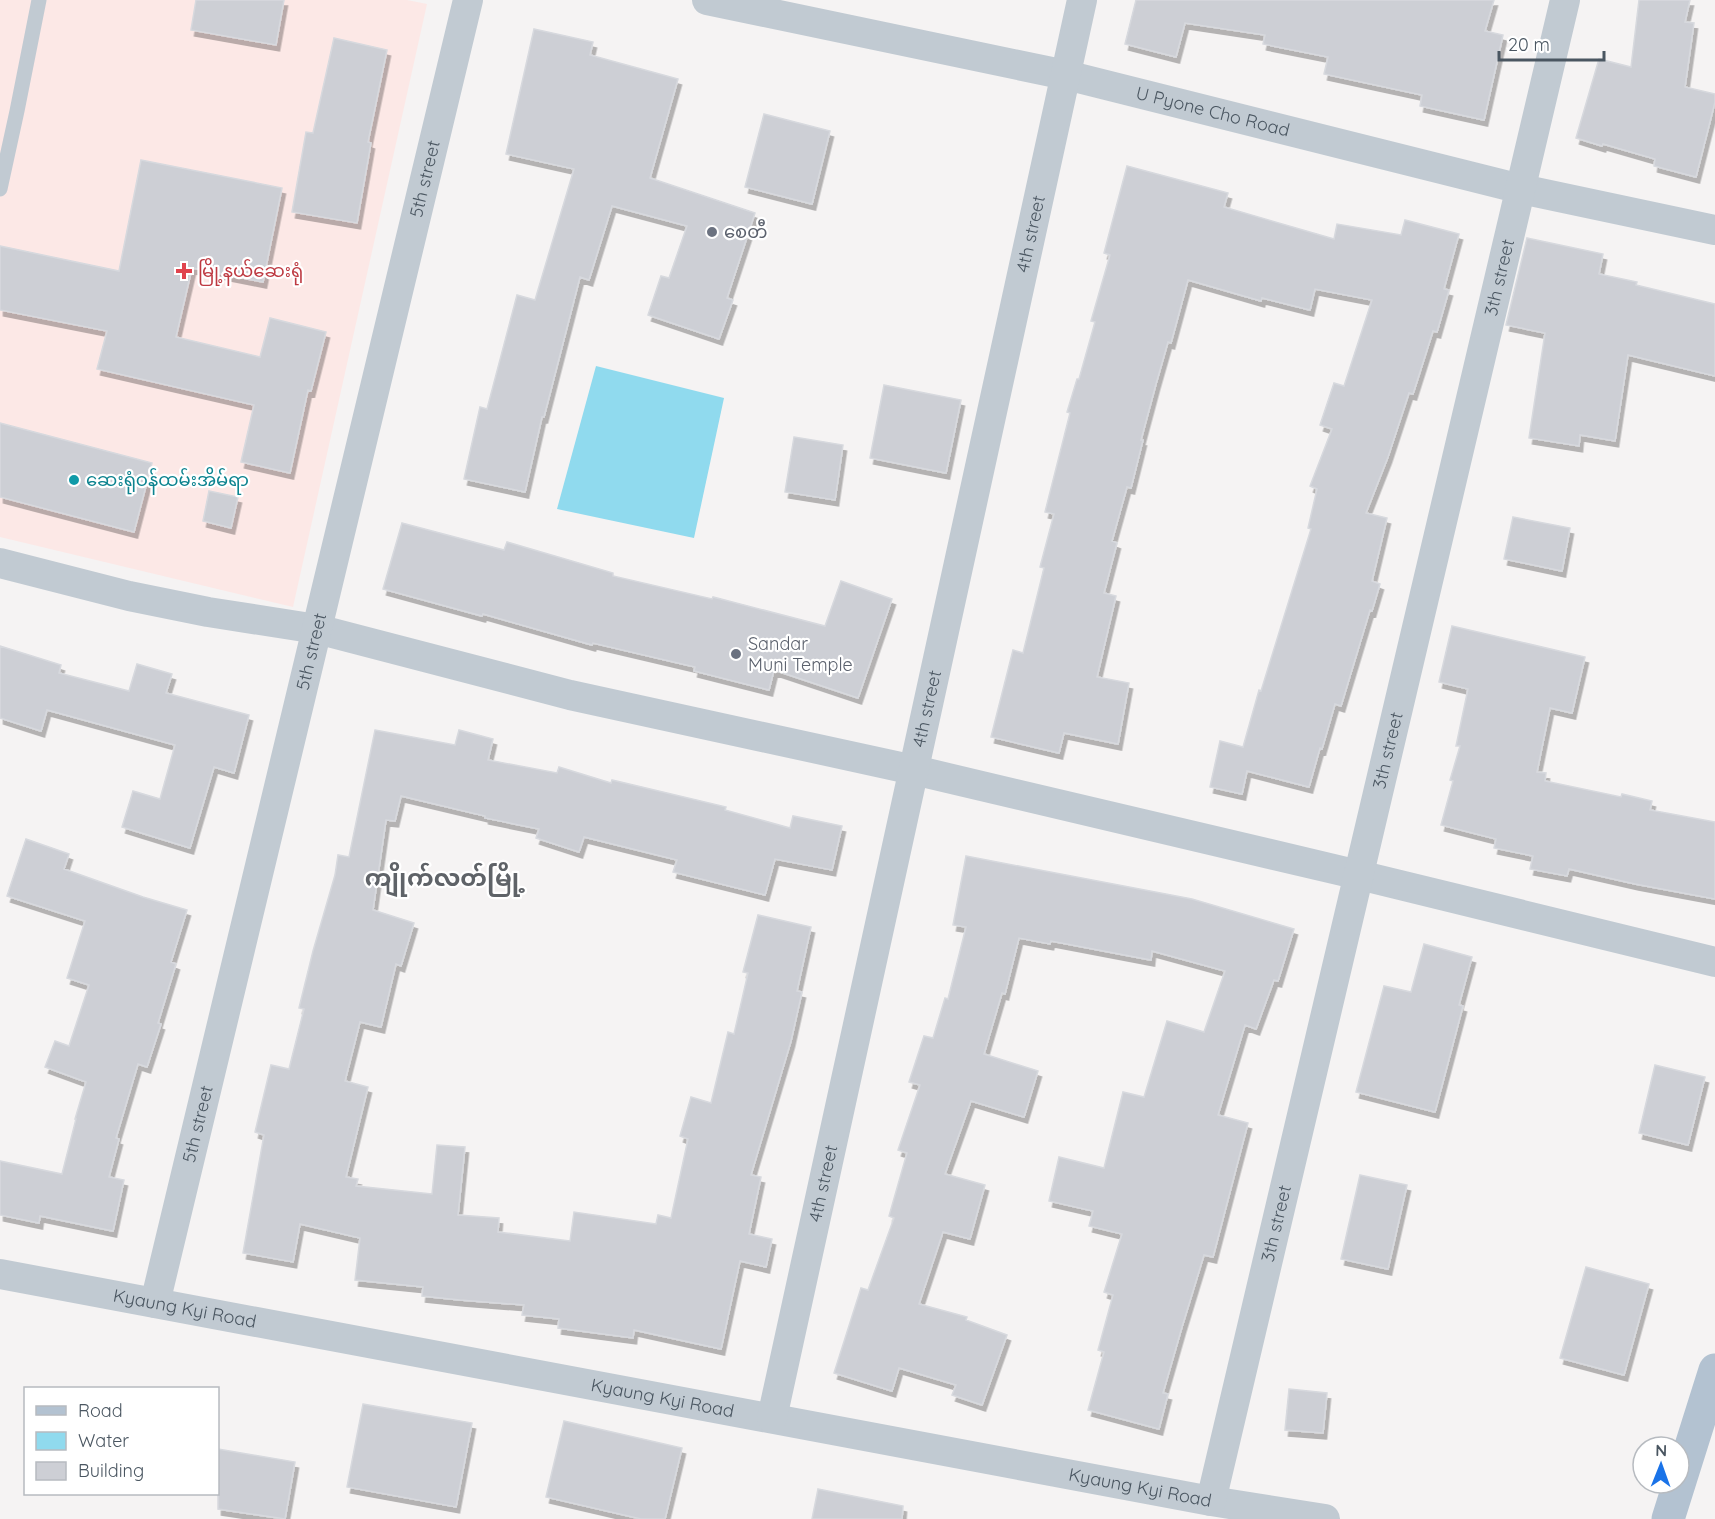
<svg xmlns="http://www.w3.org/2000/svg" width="1715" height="1519" font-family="Quicksand,'Noto Sans Myanmar',sans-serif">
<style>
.medical{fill:#fce8e6}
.water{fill:#90daee}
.building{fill:#cdcfd5;stroke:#d7d9de;stroke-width:1.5;filter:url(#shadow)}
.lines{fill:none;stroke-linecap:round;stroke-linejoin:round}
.service{stroke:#c1cad2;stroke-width:15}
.minor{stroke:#c1cad2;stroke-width:30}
.primary{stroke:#b3c2d1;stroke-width:33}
.worship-dot{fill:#6b7280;stroke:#fff;stroke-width:2}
.health-dot{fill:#e0444e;stroke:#fff;stroke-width:2}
.culture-dot{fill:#0f9aa8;stroke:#fff;stroke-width:2}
.labels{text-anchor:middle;stroke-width:4.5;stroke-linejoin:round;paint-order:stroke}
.street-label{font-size:18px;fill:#4a5661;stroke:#fff}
.worship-label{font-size:18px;fill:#5b616d;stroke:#fff;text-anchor:start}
.health-label{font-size:18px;fill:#be3a42;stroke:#fff;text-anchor:start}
.culture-label{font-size:18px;fill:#0d838f;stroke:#fff;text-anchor:start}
.district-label{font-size:24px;font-weight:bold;fill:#5f6368;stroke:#fff}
</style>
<defs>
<filter id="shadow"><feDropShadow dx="3.5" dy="6" stdDeviation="0" flood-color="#0004"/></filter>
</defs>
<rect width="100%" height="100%" fill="#f5f3f3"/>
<path class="medical" d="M 0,0 L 407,0 L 427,4 L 293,607 L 0,537 Z"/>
<path class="water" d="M 596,366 L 724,398 L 694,538 L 557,509 Z"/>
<path class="building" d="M 196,0 L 284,0 L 276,45 L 191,30 Z
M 1136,0 L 1494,0 L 1485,31 L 1503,35 L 1484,120 L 1420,106 L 1422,95 L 1324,74 L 1328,57 L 1263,44 L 1265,35 L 1185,23 L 1176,57 L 1125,44 Z
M 1639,0 L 1690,0 L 1685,22 L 1694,23 L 1685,87 L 1715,94 L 1715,102 L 1696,177 L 1654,166 L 1655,159 L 1603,144 L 1602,146 L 1576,138 L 1599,59 L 1631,67 Z
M 534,29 L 593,42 L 590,55 L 678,79 L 650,178 L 755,213 L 727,298 L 733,300 L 719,339 L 648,315 L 661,276 L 669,278 L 687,226 L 612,206 L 589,280 L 580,277 L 544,417 L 542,417 L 525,492 L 464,479 L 480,407 L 487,409 L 517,295 L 535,300 L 574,169 L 506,154 Z
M 334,38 L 387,50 L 368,142 L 371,143 L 357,223 L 292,212 L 306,132 L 313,133 Z
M 764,114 L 830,131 L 812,204 L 745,187 Z
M 141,160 L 282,188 L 263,282 L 192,268 L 176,337 L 260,357 L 270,318 L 326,332 L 311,391 L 308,390 L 290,473 L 241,462 L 254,405 L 97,369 L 107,331 L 0,310 L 0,246 L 119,271 Z
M 1127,166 L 1228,193 L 1224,207 L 1334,239 L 1337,224 L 1401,235 L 1405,220 L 1459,234 L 1444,289 L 1449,290 L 1437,332 L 1433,331 L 1413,394 L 1409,393 L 1388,457 L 1366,513 L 1387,518 L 1372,581 L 1380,584 L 1372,611 L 1370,610 L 1341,706 L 1335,704 L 1322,749 L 1320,748 L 1309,787 L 1247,771 L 1242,794 L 1210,787 L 1220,741 L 1243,747 L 1259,690 L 1261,691 L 1311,529 L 1308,528 L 1317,489 L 1310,486 L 1332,429 L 1320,425 L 1334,383 L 1344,386 L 1372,300 L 1315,289 L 1310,310 L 1262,298 L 1261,301 L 1188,280 L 1171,343 L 1168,342 L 1156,384 L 1141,440 L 1143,440 L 1131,488 L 1127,487 L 1112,541 L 1117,543 L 1104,593 L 1116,596 L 1097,677 L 1129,683 L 1118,744 L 1064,733 L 1059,753 L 991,737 L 1013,650 L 1023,653 L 1044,568 L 1040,567 L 1054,514 L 1045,512 L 1070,413 L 1067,412 L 1077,379 L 1079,379 L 1095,322 L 1091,321 L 1110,255 L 1104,253 Z
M 1527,238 L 1603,254 L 1599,274 L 1637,282 L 1636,285 L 1715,304 L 1715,376 L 1628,355 L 1615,441 L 1580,435 L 1579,446 L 1529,438 L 1545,333 L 1506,325 Z
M 884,385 L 961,400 L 946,473 L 870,458 Z
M 0,423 L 152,463 L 134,532 L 0,497 Z
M 794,437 L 843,445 L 835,500 L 785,492 Z
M 209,491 L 238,497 L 231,528 L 203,521 Z
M 1513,517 L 1570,528 L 1562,571 L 1504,559 Z
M 402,523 L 504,550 L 507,542 L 613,573 L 613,576 L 712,599 L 713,597 L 825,626 L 841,581 L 892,599 L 858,698 L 774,670 L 769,690 L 694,671 L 695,667 L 593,643 L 592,645 L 483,614 L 482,616 L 383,589 Z
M 1452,626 L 1585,657 L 1572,713 L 1550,708 L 1537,772 L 1546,773 L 1545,781 L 1621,797 L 1622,794 L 1652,801 L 1650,810 L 1715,822 L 1715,899 L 1635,884 L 1569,869 L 1567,876 L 1530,869 L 1533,856 L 1494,848 L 1496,839 L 1441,825 L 1453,781 L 1450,780 L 1460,746 L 1456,746 L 1468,689 L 1439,682 Z
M 0,646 L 61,665 L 59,673 L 129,691 L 137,664 L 172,674 L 166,693 L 249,715 L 234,773 L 214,767 L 190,848 L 122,827 L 133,791 L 160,799 L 175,745 L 47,710 L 41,731 L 0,718 Z
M 375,730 L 455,745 L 459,730 L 493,739 L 488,760 L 557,773 L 559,767 L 611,783 L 612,780 L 726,807 L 725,810 L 790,828 L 793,816 L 842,826 L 832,870 L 775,859 L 765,895 L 673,872 L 677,860 L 584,837 L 579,852 L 536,838 L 539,829 L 485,818 L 485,816 L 401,796 L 395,821 L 386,820 L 373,910 L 414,923 L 401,966 L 396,964 L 381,1027 L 360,1022 L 345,1081 L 368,1087 L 346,1177 L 358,1179 L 356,1186 L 432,1194 L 437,1145 L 465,1147 L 458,1215 L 499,1218 L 498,1232 L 570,1241 L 574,1212 L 656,1224 L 658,1215 L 671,1218 L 688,1139 L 680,1136 L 691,1097 L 711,1103 L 728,1032 L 734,1034 L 748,973 L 743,972 L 758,915 L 811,927 L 797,991 L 802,992 L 791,1041 L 751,1175 L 761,1177 L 749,1234 L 772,1239 L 766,1267 L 740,1261 L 721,1349 L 634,1330 L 633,1338 L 558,1328 L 559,1319 L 522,1315 L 524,1305 L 460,1300 L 422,1296 L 423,1287 L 355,1280 L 360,1238 L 300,1224 L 293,1262 L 243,1253 L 264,1135 L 255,1132 L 271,1065 L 289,1069 L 304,1009 L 299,1008 L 313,951 L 335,875 L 338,855 L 349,857 Z
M 26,839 L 69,854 L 64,869 L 143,897 L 187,910 L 171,962 L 176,964 L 158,1023 L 161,1024 L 147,1067 L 138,1064 L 116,1138 L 119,1139 L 109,1177 L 124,1180 L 113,1231 L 40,1216 L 39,1223 L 0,1215 L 0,1161 L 62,1174 L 76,1119 L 75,1119 L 86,1082 L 45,1067 L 55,1041 L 69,1046 L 89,985 L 67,978 L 85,921 L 7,896 Z
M 966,856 L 1192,899 L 1294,929 L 1278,981 L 1274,980 L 1256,1029 L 1245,1025 L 1218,1115 L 1248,1123 L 1213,1257 L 1204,1255 L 1182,1327 L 1163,1393 L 1168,1394 L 1159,1429 L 1088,1410 L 1104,1352 L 1098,1350 L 1113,1295 L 1104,1292 L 1122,1234 L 1089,1226 L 1093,1211 L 1049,1201 L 1059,1157 L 1104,1168 L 1123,1092 L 1144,1097 L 1167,1021 L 1204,1032 L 1225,971 L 1152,951 L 1151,960 L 1051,941 L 1050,944 L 1019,938 L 1005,994 L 1002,993 L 984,1054 L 1038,1071 L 1024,1117 L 971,1101 L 945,1174 L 985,1185 L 970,1239 L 943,1232 L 919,1304 L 967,1317 L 966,1320 L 1007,1335 L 982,1405 L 952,1395 L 956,1385 L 899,1368 L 892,1391 L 834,1373 L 861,1288 L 868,1290 L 894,1218 L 889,1216 L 907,1153 L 898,1150 L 920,1085 L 909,1082 L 924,1036 L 933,1038 L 945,998 L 948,999 L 966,927 L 953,925 Z
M 1424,944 L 1472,957 L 1459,1005 L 1463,1006 L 1435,1112 L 1356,1092 L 1384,986 L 1411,992 Z
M 1655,1065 L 1705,1077 L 1688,1145 L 1639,1133 Z
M 1360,1175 L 1407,1185 L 1388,1269 L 1341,1259 Z
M 1586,1267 L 1649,1284 L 1624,1375 L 1560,1358 Z
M 1289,1389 L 1327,1393 L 1323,1433 L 1285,1430 Z
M 363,1404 L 472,1423 L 456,1507 L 347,1487 Z
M 564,1421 L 682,1448 L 665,1519 L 641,1519 L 546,1497 Z
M 218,1449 L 295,1462 L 285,1519 L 218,1509 Z
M 818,1489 L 903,1506 L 902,1519 L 812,1519 Z"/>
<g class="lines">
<path class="service" d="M 0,189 L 17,111 L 39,0"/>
<g class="minor">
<path id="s1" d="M 707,0 L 1066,75 L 1521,189 L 1715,230"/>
<path d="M 0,563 L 129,596 L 208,612 L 317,629 L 570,695 L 914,770 L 1359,875 L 1715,962"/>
<path id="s2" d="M 0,1274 L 1211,1501 L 1325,1519"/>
<path id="s3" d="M 155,1303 L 468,0"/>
<path id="s4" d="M 772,1418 L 1082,0"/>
<path id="s5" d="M 1211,1501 L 1565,0"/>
</g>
<path class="primary" d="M 1668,1519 L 1715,1370"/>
</g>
<g class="worship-dot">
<circle cx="712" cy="232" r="6"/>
<circle cx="736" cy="654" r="6"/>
</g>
<path class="health-dot" d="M181 262h6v6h6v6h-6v6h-6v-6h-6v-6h6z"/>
<circle class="culture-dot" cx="74" cy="480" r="6"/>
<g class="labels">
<g class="street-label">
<text dy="6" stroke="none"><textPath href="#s1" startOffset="518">U Pyone Cho Road</textPath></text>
<text dy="6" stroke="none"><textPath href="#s3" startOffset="1156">5th street</textPath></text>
<text dy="6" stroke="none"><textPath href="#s4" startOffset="1212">4th street</textPath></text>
<text dy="6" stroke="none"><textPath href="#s5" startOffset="1257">3th street</textPath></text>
<text dy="6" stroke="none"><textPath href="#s3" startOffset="670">5th street</textPath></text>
<text dy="6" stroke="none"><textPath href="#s4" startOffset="726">4th street</textPath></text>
<text dy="6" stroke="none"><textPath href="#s5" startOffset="771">3th street</textPath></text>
<text dy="6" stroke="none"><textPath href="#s3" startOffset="184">5th street</textPath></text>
<text dy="6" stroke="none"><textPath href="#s4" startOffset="240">4th street</textPath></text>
<text dy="6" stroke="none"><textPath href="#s5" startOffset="285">3th street</textPath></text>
<text dy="6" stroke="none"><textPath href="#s2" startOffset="188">Kyaung Kyi Road</textPath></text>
<text dy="6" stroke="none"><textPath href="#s2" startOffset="674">Kyaung Kyi Road</textPath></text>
<text dy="6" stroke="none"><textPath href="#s2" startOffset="1160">Kyaung Kyi Road</textPath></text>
</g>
<g class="worship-label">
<text x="724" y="238">စေတီ</text>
<text x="748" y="650">Sandar<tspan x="748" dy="21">Muni Temple</tspan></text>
</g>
<g class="health-label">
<text x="198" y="277">မြို့နယ်ဆေးရုံ</text>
</g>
<g class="culture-label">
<text x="86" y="486">ဆေးရုံဝန်ထမ်းအိမ်ရာ</text>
</g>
<g class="district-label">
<text x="445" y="886">ကျိုက်လတ်မြို့</text>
</g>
</g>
<rect x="24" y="1387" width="195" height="108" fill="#ffffff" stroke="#b7bbc0" stroke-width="1.5"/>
<rect x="36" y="1406" width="30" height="9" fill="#b3c2d1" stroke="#b7bbc0" stroke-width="1.5"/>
<text x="78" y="1417" font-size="18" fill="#4a5661">Road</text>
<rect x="36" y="1432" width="30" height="18" fill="#90daee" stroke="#b7bbc0" stroke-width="1.5"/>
<text x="78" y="1447" font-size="18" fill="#4a5661">Water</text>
<rect x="36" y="1462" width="30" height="18" fill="#cdcfd5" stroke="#b7bbc0" stroke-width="1.5"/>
<text x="78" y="1477" font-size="18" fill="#4a5661">Building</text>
<g transform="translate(1661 1465) rotate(1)"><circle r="28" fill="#ffffff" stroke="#b7bbc0" stroke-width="1.5"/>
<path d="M0-4.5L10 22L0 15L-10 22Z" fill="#1a73e8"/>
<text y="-9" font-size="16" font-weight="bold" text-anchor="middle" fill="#4a5661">N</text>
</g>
<path d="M1499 51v9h105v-9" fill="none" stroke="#4a5661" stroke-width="3"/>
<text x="1508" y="51" font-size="18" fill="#4a5661" stroke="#ffffff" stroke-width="4.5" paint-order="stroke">20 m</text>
</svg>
